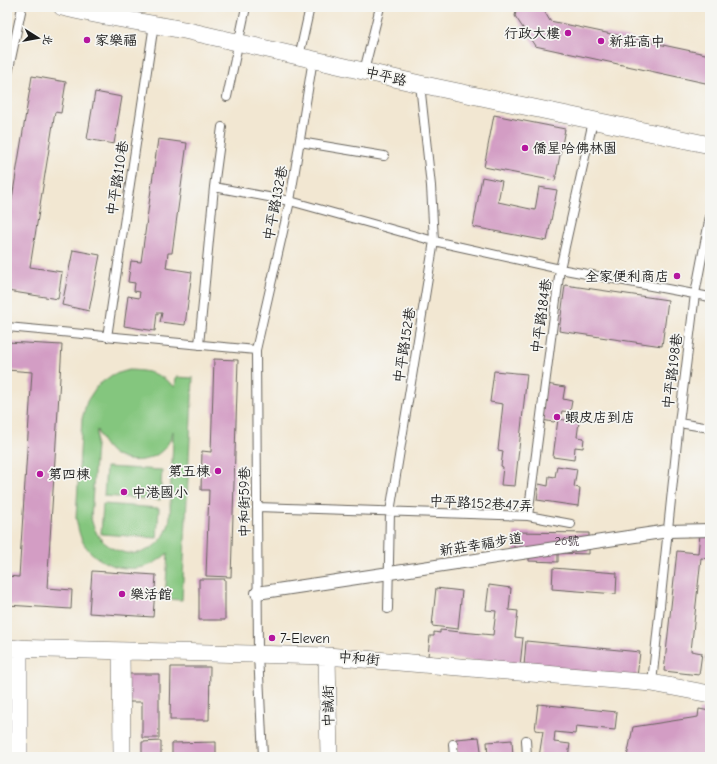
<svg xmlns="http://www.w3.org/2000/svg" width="717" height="764" font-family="'Comic Neue','LXGW WenKai TC',sans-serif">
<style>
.green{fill:#84c67e;stroke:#50714d;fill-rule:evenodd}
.building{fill:#d39dc4}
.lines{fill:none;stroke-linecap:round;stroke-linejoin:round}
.service-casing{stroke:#67635c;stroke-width:10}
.pedestrian-casing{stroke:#67635c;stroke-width:14}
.minor-casing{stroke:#67635c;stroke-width:18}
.service{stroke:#fff;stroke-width:8}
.pedestrian{stroke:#fff;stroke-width:12}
.minor{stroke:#fff;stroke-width:17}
.poi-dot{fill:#b5179e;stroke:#f6f6f2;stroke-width:1.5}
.labels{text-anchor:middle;stroke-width:3.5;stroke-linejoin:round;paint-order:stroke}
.number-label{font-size:12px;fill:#4a3c46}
.poi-label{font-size:14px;fill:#1c1c1c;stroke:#f6f6f2;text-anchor:start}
.street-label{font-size:14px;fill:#1c1c1c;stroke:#f6f6f2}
</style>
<rect width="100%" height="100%" fill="#f6f6f2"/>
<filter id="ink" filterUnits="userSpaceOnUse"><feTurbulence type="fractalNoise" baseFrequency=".025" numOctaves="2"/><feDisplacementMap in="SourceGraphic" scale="8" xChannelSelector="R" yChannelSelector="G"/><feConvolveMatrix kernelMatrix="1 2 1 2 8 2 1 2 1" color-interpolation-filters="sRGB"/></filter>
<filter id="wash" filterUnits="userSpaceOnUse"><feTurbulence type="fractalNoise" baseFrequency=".012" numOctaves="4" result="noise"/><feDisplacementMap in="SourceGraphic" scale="16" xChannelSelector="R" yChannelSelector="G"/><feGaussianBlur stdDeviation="0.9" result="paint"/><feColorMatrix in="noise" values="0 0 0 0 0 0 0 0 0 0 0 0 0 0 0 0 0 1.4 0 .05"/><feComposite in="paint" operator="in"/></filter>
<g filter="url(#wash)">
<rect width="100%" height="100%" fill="#f2e7d2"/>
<path class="green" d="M 129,370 C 151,371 158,373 175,387 L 176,377 L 193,378 L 182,600 L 165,599 L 168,553 C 162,558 154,564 147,566 C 124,573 97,564 84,544 C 79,536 78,527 76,518 L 82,419 L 87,401 L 97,386 L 112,375 ZM 97,430 C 100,438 104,445 110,451 C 126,466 155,463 167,445 C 170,441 172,435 173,431 C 173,453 171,474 170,496 C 170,505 171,515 169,523 C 164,546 140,559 119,551 C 103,545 95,535 91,518 Z
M 106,467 L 162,470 L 160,500 L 104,496 Z
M 103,504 L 159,508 L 157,538 L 101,534 Z"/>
<g id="blocks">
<path class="building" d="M 517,7 L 543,7 L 543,9 L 550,21 L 710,55 L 710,84 L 535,46 L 515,16 Z
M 32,76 L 66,82 L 61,113 L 55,112 L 30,267 L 62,272 L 58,299 L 7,291 L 7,229 Z
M 95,92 L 122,97 L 114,144 L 87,139 Z
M 494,115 L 565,129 L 555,181 L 484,167 Z
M 158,139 L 187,143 L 172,253 L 168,253 L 166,268 L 192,272 L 185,325 L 160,322 L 162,313 L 157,313 L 155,331 L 124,326 L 128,296 L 139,298 L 140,292 L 134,291 L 135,283 L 128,282 L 131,261 L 141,262 Z
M 482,177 L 502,181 L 498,202 L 535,210 L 539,187 L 557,190 L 547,241 L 473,227 Z
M 73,250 L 100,255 L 89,311 L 62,305 Z
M 565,285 L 668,300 L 662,346 L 559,331 Z
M 7,342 L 62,345 L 47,588 L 72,590 L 71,609 L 7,605 L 7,576 L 19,577 L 32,372 L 7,370 Z
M 214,359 L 238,360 L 231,577 L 206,576 L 209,490 L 201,490 L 202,451 L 211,452 Z
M 494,371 L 527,374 L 515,486 L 501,485 L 503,467 L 501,466 L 503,451 L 498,450 L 503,404 L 490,402 Z
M 546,384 L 565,387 L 563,399 L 572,401 L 570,412 L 562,411 L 561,415 L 554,422 L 541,420 Z
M 558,419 L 579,422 L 577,437 L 584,438 L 583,448 L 575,447 L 574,460 L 553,457 Z
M 557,466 L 577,469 L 574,487 L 580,488 L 578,506 L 537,500 L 539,484 L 548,486 L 549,476 L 555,477 Z
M 514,532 L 589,533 L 589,554 L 558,553 L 558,562 L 529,561 L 529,553 L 514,553 Z
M 700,534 L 710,535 L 710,559 L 701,558 L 691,651 L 702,653 L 699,675 L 664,671 L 677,551 L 698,553 Z
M 553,568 L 617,573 L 616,594 L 552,589 Z
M 92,571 L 156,575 L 153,617 L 89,613 Z
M 199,579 L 225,579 L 225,620 L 199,620 Z
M 489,585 L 511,588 L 509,610 L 518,611 L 515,637 L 523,638 L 520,666 L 428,656 L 430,636 L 434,636 L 434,632 L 440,633 L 440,630 L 493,635 L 496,611 L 486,610 Z
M 436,588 L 462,591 L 458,629 L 432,626 Z
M 709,637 L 710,637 L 710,662 L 705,661 Z
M 526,641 L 640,652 L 637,677 L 524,666 Z
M 171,667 L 210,667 L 209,720 L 170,720 Z
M 127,674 L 159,674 L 159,738 L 142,738 L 142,702 L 127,702 Z
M 538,704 L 617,712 L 615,730 L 576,726 L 575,734 L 555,732 L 554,742 L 570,744 L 568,757 L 539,757 L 543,731 L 535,730 Z
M 699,709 L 710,711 L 710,757 L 627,757 L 633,727 L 698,717 Z
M 479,737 L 482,757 L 458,757 L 456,739 Z
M 512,740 L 513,757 L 488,757 L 487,742 Z
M 161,741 L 161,757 L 142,757 L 142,742 Z
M 216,742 L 216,757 L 172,757 L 172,743 Z"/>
</g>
</g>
<g filter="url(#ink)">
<use href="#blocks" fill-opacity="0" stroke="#67635c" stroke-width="1"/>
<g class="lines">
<defs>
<path id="service" d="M 299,57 L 310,7
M 364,71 L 380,7
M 7,78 L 22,7
M 227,97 L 246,7
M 300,142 L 384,156
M 214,187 L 290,201 L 434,241 L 560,269 L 710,297
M 7,327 L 256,350
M 107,337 L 154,24
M 199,345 L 214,187 L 222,127
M 679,423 L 710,428
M 257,507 L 528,516 L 571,524
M 528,516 L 560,269 L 593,121
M 388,609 L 390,512 L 434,241 L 431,186 L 420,84
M 652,683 L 679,423 L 695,294 L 710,216
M 526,740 L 527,757
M 453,744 L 454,757
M 263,757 L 258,654 L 256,350 L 290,201 L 313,59"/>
<path id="pedestrian" d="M 257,593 L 668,531 L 710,530"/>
<path id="minor" d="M 62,7 C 103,17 144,22 184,30 L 420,84 L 710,145
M 7,648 L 327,656 L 652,683 L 710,694
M 121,651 L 122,757
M 327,656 L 329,757
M 19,757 L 19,648"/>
</defs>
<use href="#service" class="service-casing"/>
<use href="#pedestrian" class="pedestrian-casing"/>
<use href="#minor" class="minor-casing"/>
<use href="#service" class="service"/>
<use href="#pedestrian" class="pedestrian"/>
<use href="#minor" class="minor"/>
</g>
</g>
<g class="poi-dot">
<circle cx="568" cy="33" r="4"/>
<circle cx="87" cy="40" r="4"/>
<circle cx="601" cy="41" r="4"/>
<circle cx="525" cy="148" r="4"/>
<circle cx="677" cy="276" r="4"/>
<circle cx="557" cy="417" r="4"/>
<circle cx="218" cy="471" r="4"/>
<circle cx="40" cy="474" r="4"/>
<circle cx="124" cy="492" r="4"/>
<circle cx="122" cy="594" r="4"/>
<circle cx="272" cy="638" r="4"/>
</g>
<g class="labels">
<g class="number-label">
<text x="567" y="545">26號</text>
</g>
<g class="poi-label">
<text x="560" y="38" text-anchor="end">行政大樓</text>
<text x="95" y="45">家樂福</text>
<text x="609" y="46">新莊高中</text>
<text x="533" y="153">僑星哈佛林園</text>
<text x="669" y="281" text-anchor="end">全家便利商店</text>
<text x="565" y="422">蝦皮店到店</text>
<text x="210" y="476" text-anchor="end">第五棟</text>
<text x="48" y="479">第四棟</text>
<text x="132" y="497">中港國小</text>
<text x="130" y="599">樂活館</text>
<text x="280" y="643">7-Eleven</text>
</g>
<g class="street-label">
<text transform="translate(386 76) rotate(13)" y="5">中平路</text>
<text transform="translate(117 178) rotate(-81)" y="5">中平路110巷</text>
<text transform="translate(275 203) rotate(-79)" y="5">中平路132巷</text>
<text transform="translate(541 316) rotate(-82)" y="5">中平路184巷</text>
<text transform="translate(404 345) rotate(-81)" y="5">中平路152巷</text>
<text transform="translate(672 371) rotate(-83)" y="5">中平路198巷</text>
<text transform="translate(244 502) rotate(-90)" y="5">中和街59巷</text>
<text transform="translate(481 503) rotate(3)" y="5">中平路152巷47弄</text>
<text transform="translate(481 544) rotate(-9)" y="5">新莊幸福步道</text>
<text transform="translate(359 658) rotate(5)" y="5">中和街</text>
<text transform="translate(328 706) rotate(-91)" y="5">中誠街</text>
</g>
</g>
<rect width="717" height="764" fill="none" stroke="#f6f6f2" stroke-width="24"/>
<g transform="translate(38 38) rotate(101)" stroke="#f6f6f2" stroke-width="3" paint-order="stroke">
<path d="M0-3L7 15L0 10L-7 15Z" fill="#1c1c1c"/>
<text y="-6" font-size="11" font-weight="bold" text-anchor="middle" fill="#1c1c1c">北</text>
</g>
</svg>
